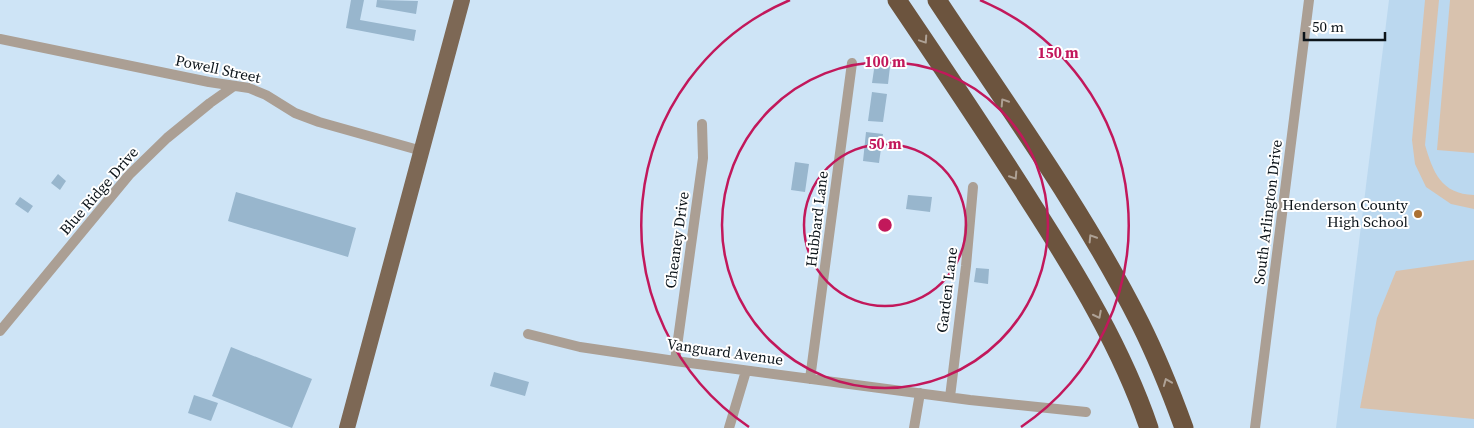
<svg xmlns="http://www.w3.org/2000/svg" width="1474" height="428" font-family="'Source Serif 4',serif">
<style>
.built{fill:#bbd8ef}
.green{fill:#d8c2ae}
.building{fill:#98b6cd}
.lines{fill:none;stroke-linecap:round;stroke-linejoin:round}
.minor{stroke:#ab9f94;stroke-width:10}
.primary{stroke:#7d6855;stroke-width:16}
.motorway{stroke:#6c543e;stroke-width:19}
.oneway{stroke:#aea195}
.ring{fill:none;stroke:#c2185b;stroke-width:2.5}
.poi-dot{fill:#ac7132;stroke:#fff;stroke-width:2}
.labels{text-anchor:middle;stroke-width:4;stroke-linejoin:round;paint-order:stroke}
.street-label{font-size:15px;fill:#0c141a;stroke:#fff}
.poi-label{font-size:15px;fill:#0c141a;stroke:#fff;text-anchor:end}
.centre{fill:#c2185b;stroke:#fff;stroke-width:2.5}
.ring-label{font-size:15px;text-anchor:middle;font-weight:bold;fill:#c2185b;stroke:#fff;stroke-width:4;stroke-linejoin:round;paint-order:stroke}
</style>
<rect width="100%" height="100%" fill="#cee4f6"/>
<path class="built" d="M 1389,0 L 1474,0 L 1474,428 L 1336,428 Z"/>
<path class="green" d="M 1425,0 L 1439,0 L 1425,145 C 1433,172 1441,194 1474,195 L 1474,209 L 1451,204 L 1426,187 L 1415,164 L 1412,140 Z
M 1450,0 L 1474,0 L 1474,153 L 1437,150 Z
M 1474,260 L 1474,419 L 1360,408 L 1377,318 L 1396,271 Z"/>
<path class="building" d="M 351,0 L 364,0 L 360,20 L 416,30 L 414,41 L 346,28 Z
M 377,0 L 418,1 L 416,14 L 376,7 Z
M 876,56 L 891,58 L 888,84 L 872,83 Z
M 872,92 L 887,94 L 883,122 L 868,121 Z
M 866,132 L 883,134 L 879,163 L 863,161 Z
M 795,162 L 809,164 L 805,192 L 791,190 Z
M 58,174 L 66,181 L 60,190 L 51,183 Z
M 236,192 L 356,228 L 348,257 L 228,221 Z
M 908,195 L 932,197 L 930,212 L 906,209 Z
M 20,197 L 33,206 L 28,213 L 15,204 Z
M 976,268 L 989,269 L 988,284 L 974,282 Z
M 231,347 L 312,379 L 292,428 L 212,396 Z
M 494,372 L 529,382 L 525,396 L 490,386 Z
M 194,395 L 218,403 L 211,421 L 188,413 Z"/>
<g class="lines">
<path class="minor" d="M 0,39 L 209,82 L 249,88 L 266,95 L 295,113 L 319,122 L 422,151
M 0,331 L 129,175 L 167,138 L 210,103 L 234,86
M 528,334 L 580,347 L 675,361 L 970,400 L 1086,412
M 675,361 L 703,158 L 702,124
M 810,379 L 852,63
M 950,397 L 966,266 L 973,187
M 729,428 L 746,371
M 914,428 L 920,393
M 1255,428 L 1309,0"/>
<path class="primary" d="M 347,428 L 462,0"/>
<path class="motorway" d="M 897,0 C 943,68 989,136 1033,206 C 1078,276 1122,349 1149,428
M 937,0 C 1007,106 1083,210 1140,323 C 1157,357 1171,392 1184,428"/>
</g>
<defs><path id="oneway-chevron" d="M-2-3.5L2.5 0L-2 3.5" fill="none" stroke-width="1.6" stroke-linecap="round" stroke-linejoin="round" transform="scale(1.25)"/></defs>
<g class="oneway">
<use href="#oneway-chevron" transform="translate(924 40) rotate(56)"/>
<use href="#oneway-chevron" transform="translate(1004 102) rotate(-123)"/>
<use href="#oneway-chevron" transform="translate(1014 176) rotate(57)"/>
<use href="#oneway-chevron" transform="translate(1092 238) rotate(-122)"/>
<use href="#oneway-chevron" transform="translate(1098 315) rotate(63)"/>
<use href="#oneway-chevron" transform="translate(1167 382) rotate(-112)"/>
</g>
<g class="ring">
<circle cx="885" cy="225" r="81"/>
<circle cx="885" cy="225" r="163"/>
<path d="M749 427A244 244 0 0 1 790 0M980 0A244 244 0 0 1 1021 427"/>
</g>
<circle class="poi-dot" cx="1418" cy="214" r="5"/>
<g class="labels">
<g class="street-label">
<text transform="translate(218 69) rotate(12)" y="5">Powell Street</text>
<text transform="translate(99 191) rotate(-49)" y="5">Blue Ridge Drive</text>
<text transform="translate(1268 212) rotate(-83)" y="5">South Arlington Drive</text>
<text transform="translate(817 219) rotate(-83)" y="5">Hubbard Lane</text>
<text transform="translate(677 240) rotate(-82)" y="5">Cheaney Drive</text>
<text transform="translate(947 290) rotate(-83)" y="5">Garden Lane</text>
<text transform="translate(725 352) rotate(8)" y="5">Vanguard Avenue</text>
</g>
<g class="poi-label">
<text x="1408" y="210">Henderson County<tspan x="1408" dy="17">High School</tspan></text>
</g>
</g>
<circle cx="885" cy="225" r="8" class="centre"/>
<g class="ring-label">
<text x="1058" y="58">150 m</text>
<text x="885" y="67">100 m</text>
<text x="885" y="149">50 m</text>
</g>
<path d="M1304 32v8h81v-8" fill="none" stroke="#0c141a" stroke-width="2.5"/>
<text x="1312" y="32" font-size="15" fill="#0c141a" stroke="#ffffff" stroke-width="4" paint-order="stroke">50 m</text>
</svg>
